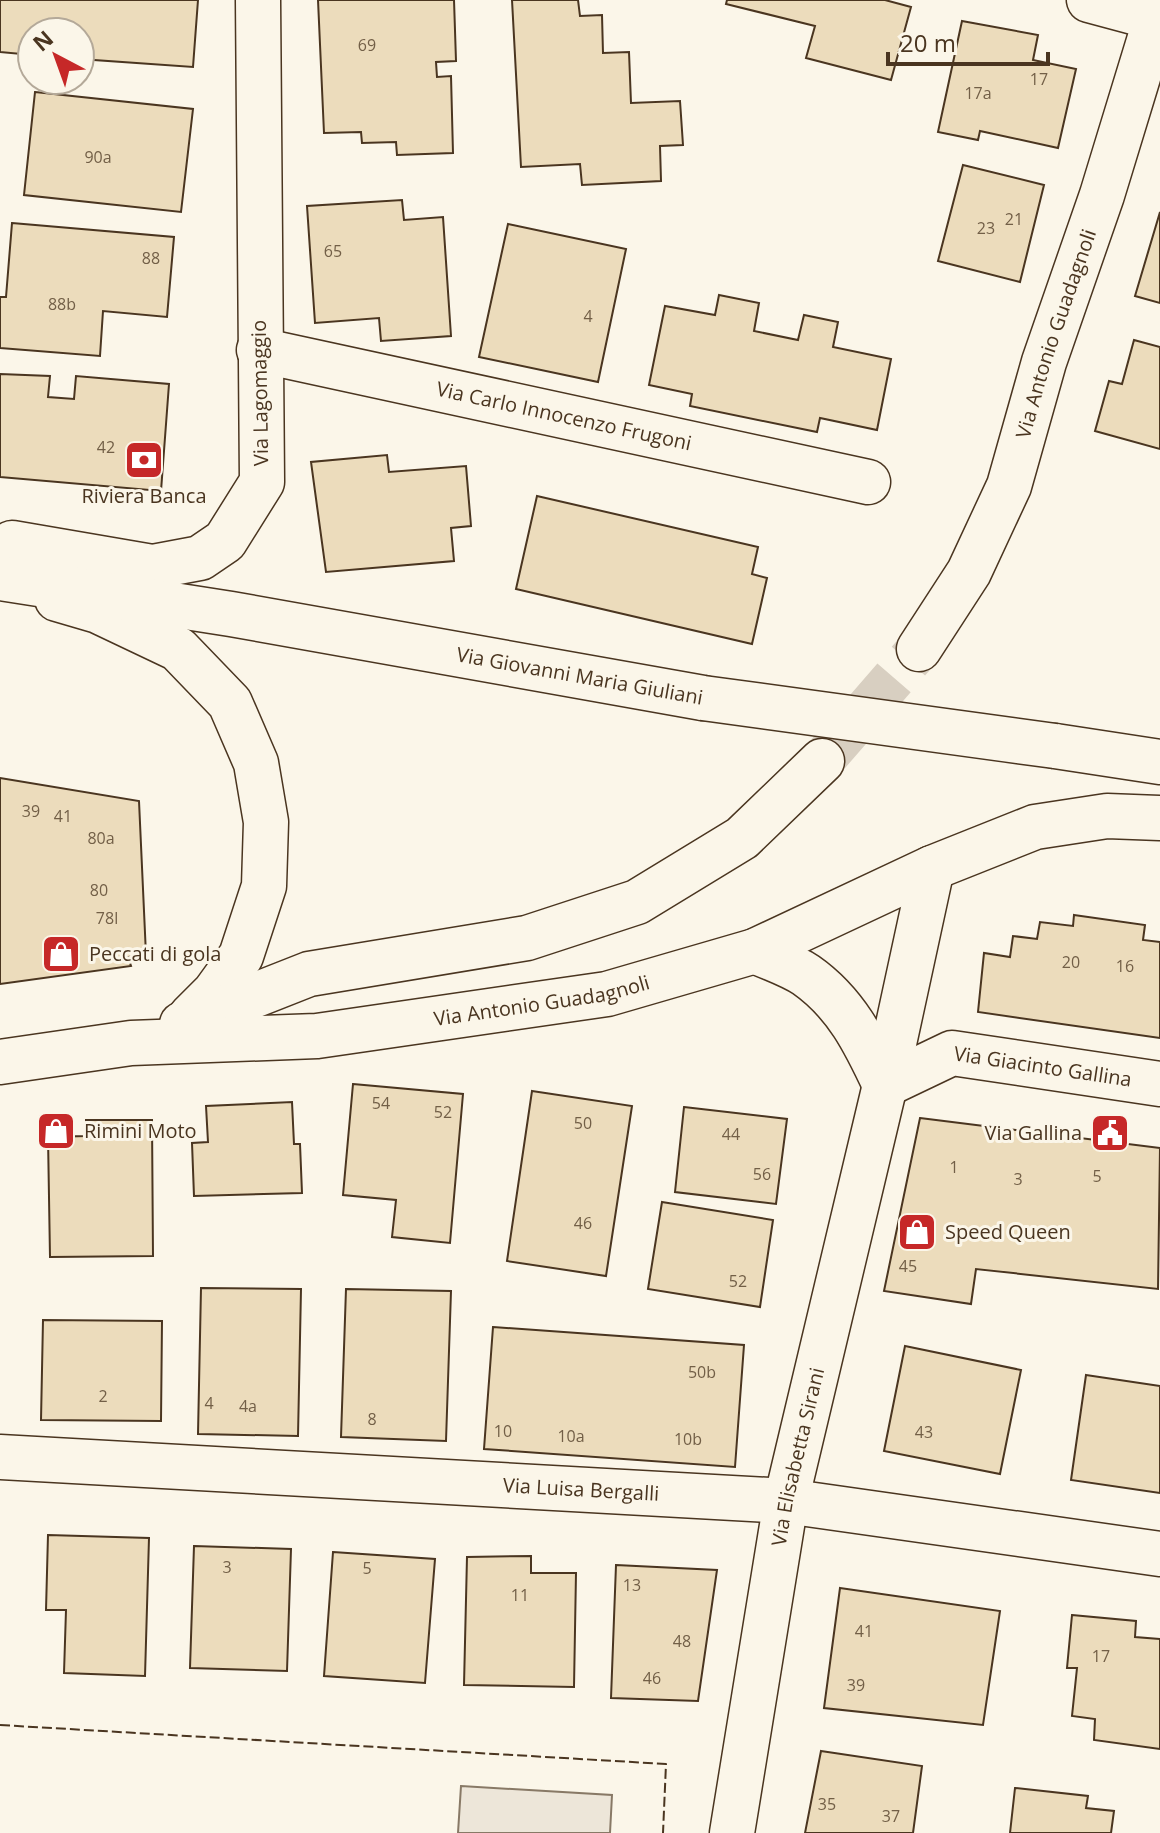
<svg xmlns="http://www.w3.org/2000/svg" width="1160" height="1833" font-family="'Open Sans',sans-serif">
	<rect width="100%" height="100%" fill="#fbf6e9"/>
	<path fill="#ede6d9" stroke="#887966" stroke-width="2" d="M461,1786l151,9 -2,38h-152z"/>
	<path fill="#ecdcbc" stroke="#4a3520" stroke-width="2" d="M0,0h198l-5,67 -113,-8v-27h-48v23l-32,-3z
		M318,0h136l2,61 -20,1 1,15 14,-1 2,77 -56,2 -1,-13 -34,1 -1,-11 -37,1z
		M512,0h66l2,16 22,-1 1,38 26,-1 2,51 49,-2 3,44 -23,1 1,35 -79,4 -2,-21 -59,3z
		M727,0h158l26,7 -20,73 -85,-22 9,-32 -89,-22z
		M962,21l76,14 -5,25 43,9 -18,79 -78,-17 -2,9 -40,-8z
		M35,92l158,17 -12,103 -157,-17z
		M963,165l81,20 -24,97 -82,-21z
		M402,200l2,20 39,-3 8,119 -70,5 -2,-23 -64,5 -8,-117z
		M1160,212v91l-25,-7z
		M12,223l162,14 -7,80 -64,-6 -3,45 -100,-8v-51h6z
		M508,224l118,25 -28,133 -119,-25z
		M719,295l40,8 -5,28 44,9 6,-25 34,7 -5,25 58,12 -14,71 -57,-12 -3,14 -127,-26 2,-12 -43,-9 16,-79 50,9z
		M1134,340l26,7v102l-65,-18 14,-50 13,3z
		M0,374l50,2 -2,21 26,2 2,-23 93,8 -8,107 -161,-14z
		M387,455l2,17 77,-6 5,60 -20,2 3,33 -128,11 -15,-110z
		M537,496l221,51 -6,27 15,4 -15,66 -236,-55z
		M0,778l139,23 7,154 -18,2 3,9 -131,18z
		M1074,915l71,10 -2,15 17,2v96l-182,-26 6,-59 26,4 3,-21 24,3 3,-17 33,4z
		M353,1084l110,10 -13,149 -58,-6 4,-37 -53,-5z
		M532,1091l100,15 -26,170 -99,-15z
		M292,1102l2,42h6l2,49 -108,3 -2,-53 16,-1 -2,-36z
		M684,1107l103,12 -11,85 -101,-12z
		M920,1118l240,30 -2,141 -182,-20 -5,35 -87,-13z
		M86,1120h66l1,136 -103,1 -2,-120 38,-1z
		M662,1202l111,18 -13,87 -112,-18z
		M201,1288l100,1 -3,147 -100,-2z
		M346,1289l105,2 -5,150 -105,-4z
		M43,1320l119,1 -1,100 -120,-1z
		M493,1327l251,18 -9,122 -251,-18z
		M905,1346l116,24 -21,104 -116,-23z
		M1086,1375l74,11v107l-89,-13z
		M48,1535l101,3 -4,138 -81,-3 2,-63h-20z
		M194,1546l97,3 -4,122 -97,-3z
		M333,1552l102,7 -10,124 -101,-7z
		M531,1556v17h45l-2,114 -110,-2 3,-128z
		M616,1565l101,5 -19,131 -87,-3z
		M840,1588l160,23 -17,114 -159,-17z
		M1072,1615l64,6 -1,16 25,2v110l-66,-9 1,-21 -23,-3 5,-48h-10z
		M821,1751l101,15 -9,67h-108z
		M1015,1788l73,8 -2,12 28,3 -3,22h-101z"/>
	<g fill="none" stroke-linecap="round" stroke-linejoin="round">
		<path stroke="#d8cfc1" stroke-width="44" stroke-dasharray="44 22" stroke-linecap="butt" d="M822,761l97,-112"/>
		<defs>
			<g id="street">
				<path d="M1089,0l67,18"/>
				<path id="s1" d="M259,350l609,132"/>
				<path d="M0,549l12,-6 140,24 48,-9 25,-17 37,-59 -4,-482"/>
				<path d="M57,599l41,12 80,38 52,54 26,60 10,59 -2,64 -23,70 -26,36 -24,24"/>
				<path id="s2" d="M919,649l50,-77 40,-86 35,-124 58,-167 58,-190"/>
				<path d="M755,951c17,8 36,14 51,24 40,28 59,67 79,110"/>
				<path d="M182,1024l127,-50 218,-36 110,-36 105,-64 80,-77"/>
				<path id="s3" d="M885,1085l67,-32 208,31"/>
				<path id="s4" d="M0,1457l786,44 374,53"/>
				<path id="s5" d="M732,1833l54,-332 99,-416 47,-217"/>
			</g>
			<g id="secondary">
				<path id="s6" d="M0,578l231,36 472,84"/>
				<path d="M1055,746l105,16"/>
				<path id="s7" d="M0,1062l131,-19 186,-7 290,-42 148,-43 177,-83 103,-41 72,-11 53,2"/>
			</g>
		</defs>
		<use href="#street" stroke="#4a3520" stroke-width="47"/>
		<use href="#secondary" stroke="#4a3520" stroke-width="47"/>
		<use href="#street" stroke="#fbf6e9" stroke-width="44"/>
		<use href="#secondary" stroke="#fbf6e9" stroke-width="44"/>
		<defs>
			<path id="secondary-bridge" d="M703,698l352,48"/>
		</defs>
		<use href="#secondary-bridge" stroke="#4a3520" stroke-width="47" stroke-linecap="butt"/>
		<use href="#secondary-bridge" stroke="#fbf6e9" stroke-width="44"/>
		<path stroke="#4a3520" stroke-width="2" stroke-dasharray="10 4" stroke-linecap="butt" d="M0,1725l666,39 -3,69"/>
	</g>
	<defs>
		<symbol id="bank-square" viewBox="-11 -11 22 22"><rect x="-9" y="-9" width="18" height="18" rx="4" fill="#c62828" stroke="#fbf6e9"/><path d="M-6-4H6V4H-6ZM0-2.3a2.3 2.3 0 1 0 0 4.6a2.3 2.3 0 1 0 0-4.6Z" fill="#fff"/></symbol>
		<symbol id="shop-square" viewBox="-11 -11 22 22"><rect x="-9" y="-9" width="18" height="18" rx="4" fill="#c62828" stroke="#fbf6e9"/><path d="M-5-2.5h2.3a2.7 3.5 0 0 1 5.4 0H5L5.5 6h-11ZM-1.5-2.5h3a1.5 2.3 0 0 0-3 0Z" fill="#fff"/></symbol>
		<symbol id="civic-square" viewBox="-11 -11 22 22"><rect x="-9" y="-9" width="18" height="18" rx="4" fill="#c62828" stroke="#fbf6e9"/><path d="M-.6-6.5H3V-4.5H.6V-3L4-1V1h2V6H-6V1h2V-1L-.6-3ZM-1.2 2.5V6h2.4V2.5Z" fill="#fff"/></symbol>
	</defs>
	<g fill-rule="evenodd">
		<use href="#bank-square" x="122" y="438" width="44" height="44"/>
		<use href="#shop-square" x="39" y="932" width="44" height="44"/>
		<use href="#shop-square" x="34" y="1109" width="44" height="44"/>
		<use href="#civic-square" x="1088" y="1111" width="44" height="44"/>
		<use href="#shop-square" x="895" y="1210" width="44" height="44"/>
	</g>
	<g text-anchor="middle" stroke-width="6" stroke-linejoin="round" paint-order="stroke">
		<g font-size="16" fill="#725f47">
			<text x="367" y="51">69</text>
			<text x="1039" y="85">17</text>
			<text x="978" y="99">17a</text>
			<text x="98" y="163">90a</text>
			<text x="1014" y="225">21</text>
			<text x="986" y="234">23</text>
			<text x="333" y="257">65</text>
			<text x="151" y="264">88</text>
			<text x="62" y="310">88b</text>
			<text x="588" y="322">4</text>
			<text x="106" y="453">42</text>
			<text x="31" y="817">39</text>
			<text x="63" y="822">41</text>
			<text x="101" y="844">80a</text>
			<text x="99" y="896">80</text>
			<text x="107" y="924">78l</text>
			<text x="1071" y="968">20</text>
			<text x="1125" y="972">16</text>
			<text x="381" y="1109">54</text>
			<text x="443" y="1118">52</text>
			<text x="583" y="1129">50</text>
			<text x="731" y="1140">44</text>
			<text x="954" y="1173">1</text>
			<text x="762" y="1180">56</text>
			<text x="1097" y="1182">5</text>
			<text x="1018" y="1185">3</text>
			<text x="583" y="1229">46</text>
			<text x="908" y="1272">45</text>
			<text x="738" y="1287">52</text>
			<text x="702" y="1378">50b</text>
			<text x="103" y="1402">2</text>
			<text x="209" y="1409">4</text>
			<text x="248" y="1412">4a</text>
			<text x="372" y="1425">8</text>
			<text x="503" y="1437">10</text>
			<text x="924" y="1438">43</text>
			<text x="571" y="1442">10a</text>
			<text x="688" y="1445">10b</text>
			<text x="227" y="1573">3</text>
			<text x="367" y="1574">5</text>
			<text x="632" y="1591">13</text>
			<text x="520" y="1601">11</text>
			<text x="864" y="1637">41</text>
			<text x="682" y="1647">48</text>
			<text x="1101" y="1662">17</text>
			<text x="652" y="1684">46</text>
			<text x="856" y="1691">39</text>
			<text x="827" y="1810">35</text>
			<text x="891" y="1822">37</text>
		</g>
		<g font-size="20" fill="#4a3520" stroke="#fbf6e9">
			<text dy="7" stroke="none"><textPath href="#s2" startOffset="346">Via Antonio Guadagnoli</textPath></text>
			<text transform="translate(260 393) rotate(-91)" y="7">Via Lagomaggio</text>
			<text dy="7" stroke="none"><textPath href="#s1" startOffset="312">Via Carlo Innocenzo Frugoni</textPath></text>
			<text dy="7" stroke="none"><textPath href="#s6" startOffset="588">Via Giovanni Maria Giuliani</textPath></text>
			<text dy="7" stroke="none"><textPath href="#s7" startOffset="546">Via Antonio Guadagnoli</textPath></text>
			<text dy="7" stroke="none"><textPath href="#s3" startOffset="166">Via Giacinto Gallina</textPath></text>
			<text dy="7" stroke="none"><textPath href="#s5" startOffset="382">Via Elisabetta Sirani</textPath></text>
			<text dy="7" stroke="none"><textPath href="#s4" startOffset="582">Via Luisa Bergalli</textPath></text>
		</g>
		<g font-size="20" fill="#4a3520" stroke="#fbf6e9" text-anchor="start">
			<text x="144" y="503" text-anchor="middle">Riviera Banca</text>
			<text x="89" y="961">Peccati di gola</text>
			<text x="84" y="1138">Rimini Moto</text>
			<text x="1082" y="1140" text-anchor="end">Via Gallina</text>
			<text x="945" y="1239">Speed Queen</text>
		</g>
	</g>
	<g transform="translate(56 56) rotate(319)"><circle r="38" fill="#fbf6e9" stroke="#b4a999" stroke-width="2"/>
	<path d="M0-6L14 30L0 20L-14 30Z" fill="#c62828"/>
	<text y="-12" font-size="22" font-weight="bold" text-anchor="middle" fill="#4a3520">N</text>
	</g>
	<path d="M888 52v12h160v-12" fill="none" stroke="#4a3520" stroke-width="4"/>
	<text x="900" y="52" font-size="24" fill="#4a3520" stroke="#fbf6e9" stroke-width="6" paint-order="stroke">20 m</text>
</svg>
